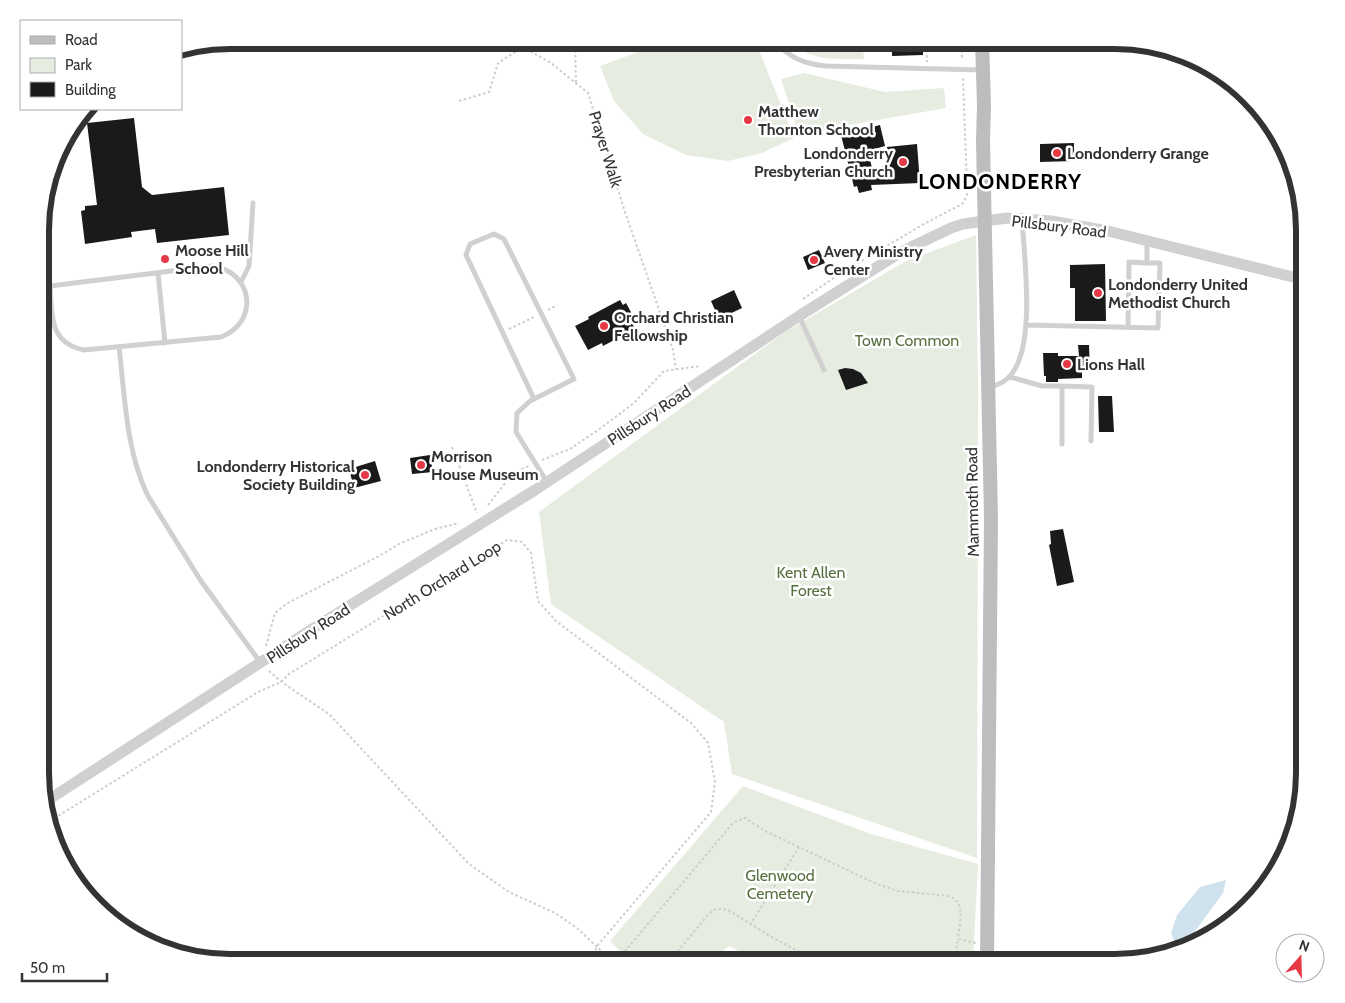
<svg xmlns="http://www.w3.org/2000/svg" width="1345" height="1003" font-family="Cabin,sans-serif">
	<rect width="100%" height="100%" fill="#fff"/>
	<path fill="#e6ecdf" d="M671,40h84l39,98 -32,15 -34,8 -42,-6 -43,-21 -29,-33 -14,-35z
		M791,40h71l2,19c-25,0 -57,3 -73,-19z
		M804,73l81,19 59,-4 2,20 -147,26 -18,-55z
		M976,235l2,166 -1,457 -245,-84 -8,-52 -173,-118 -12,-92 246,-180 121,-71z
		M743,786l128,48 107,30 -5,99h-211l-33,-17 -21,17h-76l-22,-22z"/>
	<path fill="#cfe2ee" d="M1226,880l-3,13 -33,45 -14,7 -5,-12 6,-18 23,-28z"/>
	<path fill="#1a1a1a" d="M892,40h31v15l-31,1z
		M134,118l8,69 10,8 72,-8 5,48 -72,8 -2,-14 -24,3 1,5 -47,7 -4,-33 4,-1v-4l12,-1 -10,-82z
		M880,125l5,21 -17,5 4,17 17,-2 -2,-19 30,-3 3,39 -49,2 1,5 -13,3 -2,-7 -3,1 -13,-52z
		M1074,143v18l-34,1v-18z
		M819,250l6,13 -17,7 -5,-13z
		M1105,264l1,57h-31v-33h-5v-23z
		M734,290l8,18 -23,11 -8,-18z
		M620,300l3,5 3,-2 11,20 -4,2 2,4 -32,17 -1,-3 -14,7 -13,-24 14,-7 -1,-2z
		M1078,345h11l1,27h-8v6l-24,1v3h-12v-6h-2l-1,-23h15v3h21z
		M845,368l8,1 8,4 7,10 -22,7 -8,-20z
		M1098,396h14l2,36h-15z
		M430,455l3,17 -21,2 -2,-16z
		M375,461l6,20 -27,7 -5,-19z
		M1063,529l11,53 -17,4 -8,-41 2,-1 -1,-13z"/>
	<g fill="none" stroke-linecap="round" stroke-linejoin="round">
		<path stroke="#cdcdcd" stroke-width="2" stroke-dasharray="2.5 2.5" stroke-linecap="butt" d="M575,40l1,43
			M926,40l1,22
			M961,40l1,20
			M459,101l30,-9 9,-29 25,-16 28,16 37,30 36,116 49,141 3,19
			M803,299l35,-24 84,-50 40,-21 5,-8v-9l-4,-109
			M548,310l9,-5
			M509,329l25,-12
			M452,447l25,66
			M542,460l28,-11 28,-19 36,-27 30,-32 37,-5
			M488,505l26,-33 15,-6
			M266,646l9,-33 11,-9 95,-49 18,-11 36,-15 24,-6
			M269,671c18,17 41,29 61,44l139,149 40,28 46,21 22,15 37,35
			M50,821l208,-129 23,-10 8,-8 218,-134 15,2 9,11 7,48 18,20 135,102 17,20 7,39 -4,30 -114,134 -4,12 5,5
			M750,925l49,-78
			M615,963l118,-140 12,-5 20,13 112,53 21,7 51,5c18,7 10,27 9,43
			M668,963l40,-48c7,-7 10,-7 20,-5l42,26 24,13 31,14
			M954,963l4,-24 18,4"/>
		<path stroke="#d0d0d0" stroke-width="5" d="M775,40c13,18 30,24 51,26l155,4
			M42,226l8,60
			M212,266c41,5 48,56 9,71l-137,13c-35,-7 -32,-35 -34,-64z
			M158,273l7,70
			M241,282l8,-16 4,-63
			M799,316l25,54
			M1027,325l131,3 2,-65h-13v-22
			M1128,328l1,-66 18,1
			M119,347c6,50 7,104 29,149l53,85 59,81
			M1010,377l32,9h20v58
			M1062,386l30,1 -1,54
			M989,388c7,-3 15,-5 20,-11 28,-28 15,-120 13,-159
			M534,399l-68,-144 4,-11 24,-10 10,5 70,140 -44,22 -13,12 -1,19 31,50"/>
		<path stroke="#d0d0d0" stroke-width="11" d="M45,802l264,-171 226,-141 264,-174 102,-64 50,-24 12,-4 44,-6 44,3 57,10 197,49"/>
		<path stroke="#bdbdbd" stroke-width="14" d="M982,40l2,66 -1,35 8,377 -4,445"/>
	</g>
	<g fill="#e63946" stroke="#fff" stroke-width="2">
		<circle cx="748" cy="120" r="5"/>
		<circle cx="1057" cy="153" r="5"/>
		<circle cx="903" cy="162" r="5"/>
		<circle cx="165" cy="259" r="5"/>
		<circle cx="814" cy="260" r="5"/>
		<circle cx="1098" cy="293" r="5"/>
		<circle cx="604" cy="326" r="5"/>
		<circle cx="1067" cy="364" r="5"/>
		<circle cx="421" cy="465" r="5"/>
		<circle cx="365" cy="475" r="5"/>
	</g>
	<g text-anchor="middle" stroke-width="5" stroke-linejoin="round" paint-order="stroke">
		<g font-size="16" font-weight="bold" fill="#333" stroke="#fff" text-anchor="start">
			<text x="758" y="117">Matthew<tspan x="758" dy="18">Thornton School</tspan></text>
			<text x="893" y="159" text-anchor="end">Londonderry<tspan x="893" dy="18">Presbyterian Church</tspan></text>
			<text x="1067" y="159">Londonderry Grange</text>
			<text x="175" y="256">Moose Hill<tspan x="175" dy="18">School</tspan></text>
			<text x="824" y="257">Avery Ministry<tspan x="824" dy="18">Center</tspan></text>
			<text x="1108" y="290">Londonderry United<tspan x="1108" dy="18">Methodist Church</tspan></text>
			<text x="614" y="323">Orchard Christian<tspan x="614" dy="18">Fellowship</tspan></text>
			<text x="1077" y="370">Lions Hall</text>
			<text x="431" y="462">Morrison<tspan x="431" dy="18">House Museum</tspan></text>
			<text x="355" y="472" text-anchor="end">Londonderry Historical<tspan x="355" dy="18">Society Building</tspan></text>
		</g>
		<g font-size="16" fill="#333" stroke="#fff">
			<text transform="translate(606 149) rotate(73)" y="6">Prayer Walk</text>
			<text transform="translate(1059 226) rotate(7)" y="6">Pillsbury Road</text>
			<text transform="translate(649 415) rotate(-33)" y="6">Pillsbury Road</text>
			<text transform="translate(972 502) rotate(-91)" y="6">Mammoth Road</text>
			<text transform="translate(442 580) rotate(-32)" y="6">North Orchard Loop</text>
			<text transform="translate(308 633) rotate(-33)" y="6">Pillsbury Road</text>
		</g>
		<g font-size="16" fill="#56703f" stroke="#fff">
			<text x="907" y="346">Town Common</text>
			<text x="811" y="578">Kent Allen<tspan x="811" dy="18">Forest</tspan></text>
			<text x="780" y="881">Glenwood<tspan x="780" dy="18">Cemetery</tspan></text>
		</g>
		<g font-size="21" font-weight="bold" letter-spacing="1" fill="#000" stroke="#fff">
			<text x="1000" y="189">LONDONDERRY</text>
		</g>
	</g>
	<path d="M0 0H1345V1003H0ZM230 49H1115A181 181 0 0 1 1296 230V773A181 181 0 0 1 1115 954H230A181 181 0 0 1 49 773V230A181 181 0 0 1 230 49Z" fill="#fff" fill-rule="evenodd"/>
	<path fill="none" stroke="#333" stroke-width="6" d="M230 49H1115A181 181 0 0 1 1296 230V773A181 181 0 0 1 1115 954H230A181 181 0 0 1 49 773V230A181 181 0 0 1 230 49Z"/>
	<rect x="20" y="20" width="162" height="90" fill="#ffffff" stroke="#adadad"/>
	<rect x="30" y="36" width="25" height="8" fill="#bdbdbd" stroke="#adadad"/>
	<text x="65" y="45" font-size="15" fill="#333333">Road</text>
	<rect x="30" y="58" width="25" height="15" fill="#e6ecdf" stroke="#adadad"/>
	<text x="65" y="70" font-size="15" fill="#333333">Park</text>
	<rect x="30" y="82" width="25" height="15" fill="#1a1a1a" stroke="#adadad"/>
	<text x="65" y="95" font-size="15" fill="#333333">Building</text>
	<g transform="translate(1300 958) rotate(20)"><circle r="24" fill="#ffffff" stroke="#adadad"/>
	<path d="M0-4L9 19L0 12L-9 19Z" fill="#e63946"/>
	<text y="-8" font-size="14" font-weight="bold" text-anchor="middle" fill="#333333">N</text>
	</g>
	<path d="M22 973v8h85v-8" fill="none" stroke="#333333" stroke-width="2.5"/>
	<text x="30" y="973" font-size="15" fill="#333333" stroke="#ffffff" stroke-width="4" paint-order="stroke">50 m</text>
</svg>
